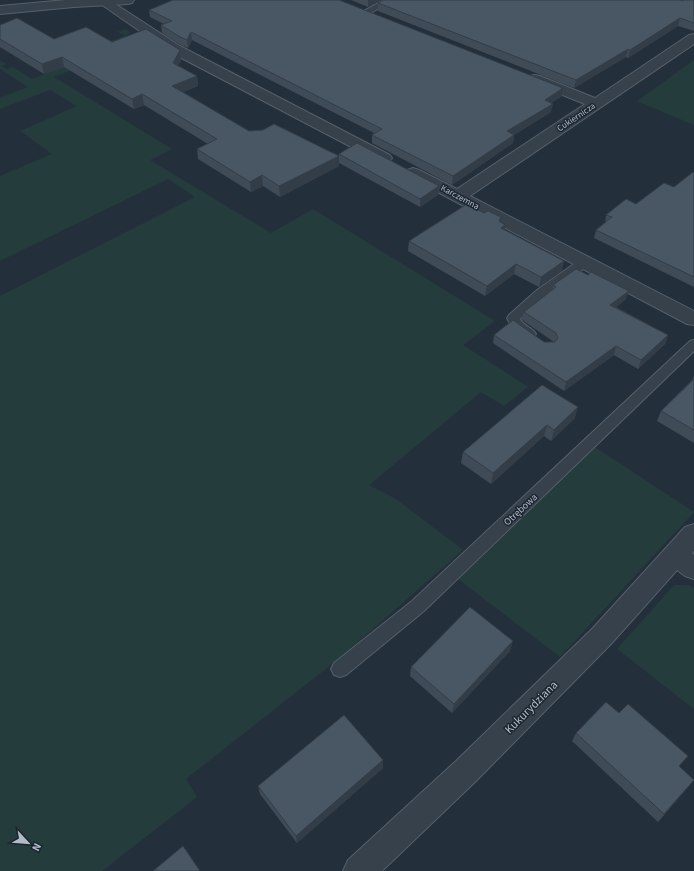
<svg xmlns="http://www.w3.org/2000/svg" width="694" height="871" font-family="'Source Sans 3',sans-serif">
	<rect width="100%" height="100%" fill="#23303c"/>
	<path fill="#253c3d" d="M125,29l5,3 -28,26 -48,19 118,72 -22,11 121,73 42,-24 182,112 -32,24 65,42 -24,19 -23,-14 -112,93 27,14 67,51 -121,106 -156,123 11,18 -95,74h-102v-575l195,-99 -27,-18 -168,82v-85l52,-22 -32,-23 57,-25 -27,-16 -50,19v-11l28,-11 -28,-18v-8l7,3 -6,2 6,3 6,-2 19,12 65,-25 4,-9 25,-10 -9,-3z
		M694,60v65l-57,-24z
		M595,447l99,65 -134,145 -102,-78z
		M674,585h15l5,3v121l-77,-60z"/>
	<g fill="none" stroke-linecap="round" stroke-linejoin="round">
		<defs>
			<path id="service" d="M384,0h10l-25,14h-6l-1,-2z
				M585,258l4,1 2,3 -2,3 -44,31 -25,23c3,7 12,8 16,15l-2,3c-12,4 -22,-9 -27,-19l2,-3 28,-25 44,-31z
				M694,340v11l-270,260 -78,64 -6,2 -6,-2 -3,-6 3,-6 78,-62 278,-260z"/>
			<path id="minor" d="M95,0h14l71,46 210,109 2,3 -2,3 -6,2 -6,-2 -208,-109z
				M694,34v10l-224,152 224,115v14l-7,-1 -280,-148 -2,-3 2,-3 6,-2 6,2 38,19 128,-85 -55,-22 -2,-3 2,-3 5,-1 5,1 55,22 94,-63z
				M694,524v27l-2,2 2,2v24l-9,-3 -8,-6 -66,74 -135,137 -94,90h-39l5,-11 108,-99 137,-133 92,-101z"/>
			<path id="tertiary" d="M66,0h68l-2,3 -4,1 -54,3 -74,7v-8z"/>
		</defs>
		<use href="#service" stroke="#555f6a" stroke-width="2"/>
		<use href="#minor" stroke="#555f6a" stroke-width="2"/>
		<use href="#tertiary" stroke="#555f6a" stroke-width="2"/>
		<use href="#service" fill="#37414c" fill-rule="evenodd"/>
		<use href="#minor" fill="#37414c" fill-rule="evenodd"/>
		<use href="#tertiary" fill="#37414c" fill-rule="evenodd"/>
	</g>
	<path fill="#3f4b57" d="M351,0h30l-13,7z
		M694,0v31l-16,-5 -50,32 -2,-1 -52,31 -196,-77v-8z
		M149,10l414,78 -1,8 -11,7v9l-37,23 -1,8 -61,42 -80,-42v-8l2,-2 -182,-93 -4,8 -7,-3 -19,-12 -1,-8 3,-1 -14,-7z
		M0,25l54,14 58,3 68,8 1,10 -3,6 19,10 1,10 -15,6 66,39 90,25v-2l100,32 -1,9 -18,12 -81,-44v3l-59,31 -17,-11 -12,6 -53,-33 -1,-10 11,-5 -64,-39 -10,4 -70,-42 -20,7 -44,-27z
		M694,173v114l-100,-49 2,-8 9,-7 1,-8 30,-11 38,-17z
		M500,222l4,8 58,41 -23,16 -25,-13 -29,22 -77,-45 1,-10z
		M553,285l73,14 -10,8 52,28 -3,9 -27,25 -24,-14 -50,36 -71,-48 1,-8 50,7h10l-32,-22 2,-8 28,-22z
		M694,376v67l-37,-22 4,-10 31,-31z
		M542,385l33,33 -24,23 -7,-5 -53,48 -30,-21 2,-11z
		M510,651l-58,62 -42,-37 1,-9z
		M576,733l103,34 15,13 -36,42 -86,-81z
		M383,760v8l-86,75 -37,-49 -2,-8z"/>
	<path fill="#333d47" d="M368,0h13l-13,7z
		M680,18l-2,8 -50,32 2,-8z
		M191,32l1,8 -4,8 -1,-8z
		M628,49l-2,8 -52,31 2,-8z
		M180,50l1,10 -7,13 -1,-10z
		M62,57l2,10 -20,7 -2,-10z
		M197,76l1,10 -24,10 -2,-10z
		M563,88l-1,8 -19,12 2,-8z
		M142,94l2,11 -10,4 -2,-10z
		M553,104l-2,8 -37,23 -1,8 -61,42 1,-9 54,-45z
		M339,156v10l-59,31 -1,-11z
		M262,175l1,11 -12,6 -1,-10z
		M439,186l-1,9 -18,12v-8z
		M505,225l-1,9 -3,-6z
		M564,261l-2,10 -23,16 2,-10z
		M516,264l-2,10 -29,22 2,-10z
		M629,291l-3,8 -18,14 2,-8z
		M668,335l-3,9 -27,25 3,-9z
		M616,346l-2,9 -50,36 2,-9z
		M578,407l-3,11 -24,23 3,-11z
		M547,425l-3,11 -53,48 2,-11z
		M513,641l-3,10 -58,62 2,-9z
		M383,760v8l-86,75 -1,-7z"/>
	<path fill="#495765" stroke="#333d47" d="M173,0h166l224,88 -18,12 8,4 -46,27 7,4 -61,41 -81,-41 10,-6 -191,-97 -4,8 -7,-3 -19,-12 11,-4 -23,-11z
		M384,0h296l2,1 2,-1h10v23l-14,-5 -50,32 -2,-1 -52,31 -198,-77z
		M17,18l37,21 32,-12 26,15 34,-13 34,21 -7,13 24,13 -25,10 77,45 14,-1 11,-6 65,32 -60,30 -17,-11 -12,7 -53,-33 20,-10 -75,-45 -10,5 -70,-42 -20,7 -42,-25v-14z
		M357,143l82,43 -19,13 -81,-45z
		M693,172l1,1v104l-98,-47 16,-13 -6,-2 20,-16 10,5 28,-21 10,4z
		M467,204l17,9 4,-2 13,6 -2,4 6,4 -4,3 63,33 -23,16 -25,-13 -29,22 -78,-45z
		M576,269l12,6 3,-3 38,19 -19,14 58,30 -27,25 -25,-14 -50,36 -72,-47 19,-15 31,22h11l3,-4 -2,-5 -32,-21 32,-25 -3,-2z
		M694,379v51l-33,-19z
		M542,385l36,22 -24,23 -7,-5 -54,48 -30,-21z
		M470,607l43,34 -59,63 -43,-37z
		M606,702l13,11 9,-9 60,52 -9,10 15,14 -30,34 -88,-81z
		M344,715l39,45 -87,76 -38,-50z
		M183,846l17,25h-47z"/>
	<g text-anchor="middle" stroke-width="3" stroke-linejoin="round" paint-order="stroke">
		<g font-size="9" fill="#b2bcc8" stroke="#1c2631">
			<text transform="translate(576 117) rotate(-34)" y="3">Cukiernicza</text>
			<text transform="translate(460 197) rotate(28)" y="3">Karczemna</text>
		</g>
		<g font-size="10" fill="#b2bcc8" stroke="#1c2631">
			<text transform="translate(520 509) rotate(-43)" y="4">Otrębowa</text>
		</g>
		<g font-size="12" fill="#b2bcc8" stroke="#1c2631">
			<text transform="translate(531 707) rotate(-45)" y="4">Kukurydziana</text>
		</g>
	</g>
	<g transform="translate(28 843) rotate(116)" stroke="#1c2631" stroke-width="3" paint-order="stroke">
	<path d="M0-3L7 15L0 10L-7 15Z" fill="#b2bcc8"/>
	<text y="-6" font-size="11" font-weight="bold" text-anchor="middle" fill="#b2bcc8">N</text>
	</g>
</svg>
